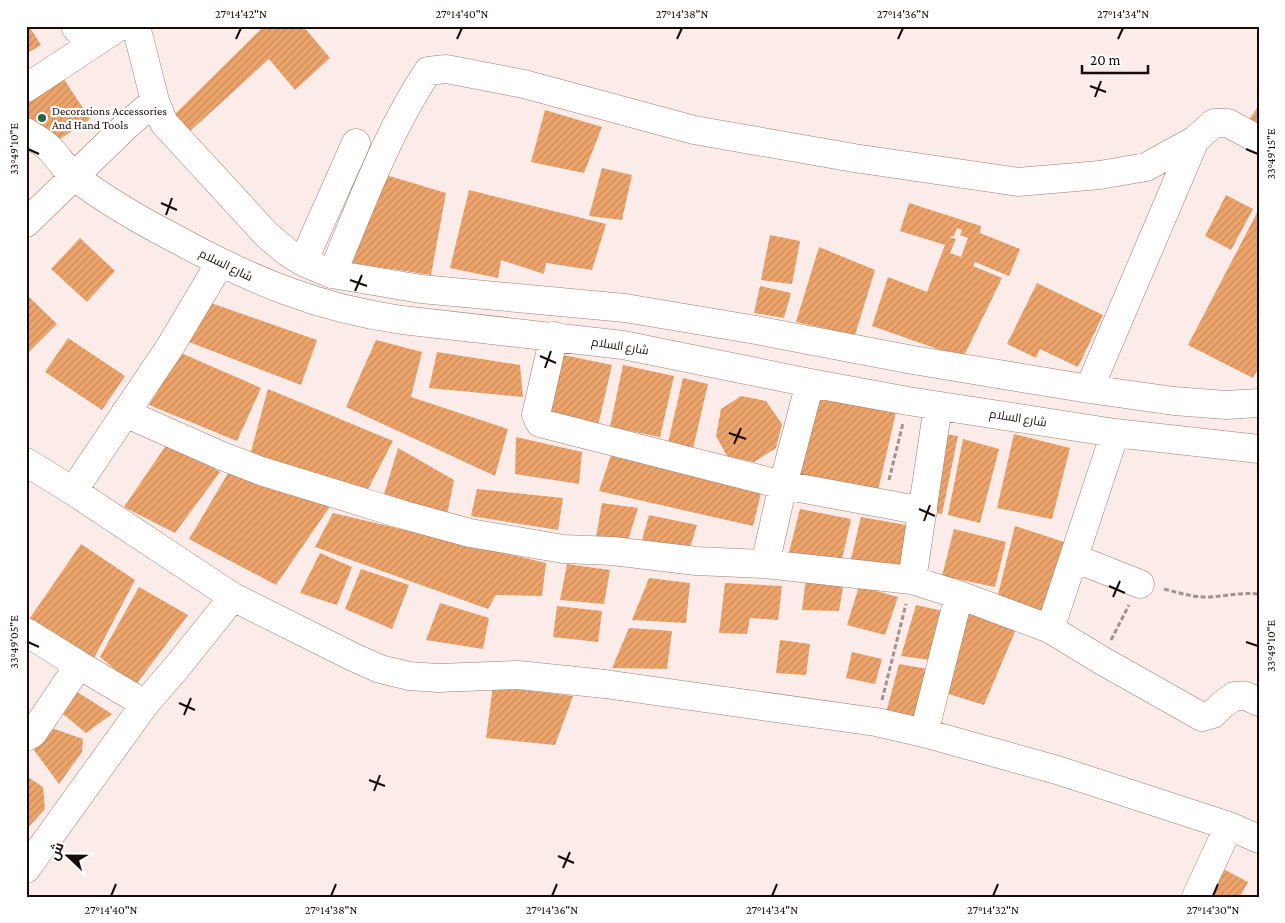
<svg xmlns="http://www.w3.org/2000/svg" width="1285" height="923" font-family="'Crimson Pro',Cairo,serif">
	<defs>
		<pattern id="building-hatch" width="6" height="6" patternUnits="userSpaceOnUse" patternTransform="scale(1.25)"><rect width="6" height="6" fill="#eda46a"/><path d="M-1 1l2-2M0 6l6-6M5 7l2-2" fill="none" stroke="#ca8c5b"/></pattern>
	</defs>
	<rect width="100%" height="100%" fill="#fbece9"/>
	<path fill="url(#building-hatch)" fill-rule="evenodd" d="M26,26h3l12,19 -15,9z
		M264,26h39l27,32 -35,32 -26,-31 -81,74 -13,-19z
		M62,76l28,43 -42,28 -22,-33v-14z
		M1259,105v25l-12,-7z
		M545,110l57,17 -18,46 -53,-11z
		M602,168l30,7 -10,45 -33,-4z
		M386,175l60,18 -15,82 -79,-12z
		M469,190l137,34 -14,46 -46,-7 -2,11 -43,-14 -3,18 -48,-10z
		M1226,195l27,14 -22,41 -26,-14z
		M909,203l72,23 -1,7 40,16 -11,27 -34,-14 -2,4 29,12 -39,80 -91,-32 16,-49 39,15 18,-47 -45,-14zM957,228l5,2 -2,5 8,3 -7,19 -11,-4 6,-14 -7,-2 5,-1z
		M1259,209v158l-6,11 -65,-33z
		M770,235l30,6 -8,43 -31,-4z
		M80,238l35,33 -28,31 -36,-33z
		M819,247l56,23 -20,65 -59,-13z
		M1037,283l66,32 -25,52 -38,-18 -4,9 -29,-14z
		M760,286l31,7 -7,25 -30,-5z
		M26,294l31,30 -30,30h-1z
		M205,301l112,39 -16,45 -112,-43z
		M68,338l57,38 -23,34 -57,-38z
		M376,340l46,12 -11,45 97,32 -13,47 -149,-69z
		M437,352l83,13 3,32 -94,-9z
		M181,353l80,35 -24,53 -88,-36z
		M563,355l49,10 -14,61 -50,-9z
		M623,365l51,11 -14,61 -50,-10z
		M683,378l25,6 -16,69 -25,-6z
		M268,389l125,52 -28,54 -115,-40z
		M818,395l78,17 -19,83 -77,-17z
		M741,396l25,5 16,23 -6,24 -22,14 -27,-6 -11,-20 5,-27z
		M939,433l19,3 -16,78 -13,-2z
		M1014,434l56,14 -18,71 -55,-11z
		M516,437l66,15 -3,32 -64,-10z
		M963,439l36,10 -19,74 -32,-8z
		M169,441l51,31 -45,61 -51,-26z
		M398,448l56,32 -7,35 -65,-14z
		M612,452l150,37 -9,37 -154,-35z
		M230,470l101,35 -55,80 -87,-46z
		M477,489l86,9 -5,32 -87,-14z
		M602,503l36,5 -12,39 -31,-4z
		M800,509l51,10 -10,45 -54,-4z
		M333,513l213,50 -4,33 -46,-1 -8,14 -173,-62z
		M649,515l48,10 -7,23 -48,-8z
		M861,517l51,9 -8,46 -55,-5z
		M1015,526l52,17 -20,69 -50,-13z
		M954,529l52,13 -11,45 -53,-11z
		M81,544l54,36 -42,80 -63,-42z
		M320,553l32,14 -15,38 -37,-12z
		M567,564l43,6 -6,34 -44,-4z
		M361,569l48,16 -17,44 -47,-20z
		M649,578l41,5 -4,40 -54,-3z
		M806,578l38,3 -5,30 -37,-1z
		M725,583l57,3 -4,34 -28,-2 -3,16 -28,-1z
		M859,586l39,11 -13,38 -38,-10z
		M139,587l49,28 -53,71 -35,-29z
		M440,603l49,15 -6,31 -57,-9z
		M916,605l27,6 -13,49 -29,-4z
		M557,606l45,5 -4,31 -45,-5z
		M966,607l51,20 -33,78 -42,-13z
		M629,628l43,3 -5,38 -55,-1z
		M780,640l30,4 -4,31 -30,-2z
		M852,652l30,7 -7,25 -29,-6z
		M899,664l29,5 -11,48 -31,-4z
		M66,685l46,29 -26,19 -29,-24z
		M493,686l80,10 -18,49 -69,-7z
		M46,726l37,13 -1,13 -23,32 -28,-38z
		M26,776l17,11 2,22 -19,21z
		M1212,863l36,19 -8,15h-46z"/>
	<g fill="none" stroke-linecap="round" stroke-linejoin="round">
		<defs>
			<path id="minor" d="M75,26l15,19
				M136,26l19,75 9,22 103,112 20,17 16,10 29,12 89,15 204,19 131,22 157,30 176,29 85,12 52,4 33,-2
				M26,88l94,-62
				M26,132c7,5 15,9 22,15 10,9 17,23 28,31 31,23 65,43 100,61 75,41 141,69 226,81l221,25 187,38 98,18 207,32 144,16
				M26,223l100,-97 29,-25
				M303,262l53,-119
				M332,274c29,-68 54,-140 96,-203l18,-2 78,15 170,46 160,28 164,24 82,-7 46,-8 49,-27
				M554,336l-18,79 4,8 243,62 140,26
				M1089,389l106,-249 19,-17h14l31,17
				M125,413l97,43 39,15 143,44 66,18 93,16 50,2 83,10 69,3 18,-79 27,-102
				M26,462l47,29 160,106 120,60 27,12 29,7 29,2 80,-3 87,9 271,38 48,11 133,37 172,56 30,13
				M73,491l97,-144 50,-84
				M1074,558l66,26
				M765,564l147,16 47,15 91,34 51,31 101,57 11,-3 9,-9 12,-9h12l13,6
				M912,580l26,-174
				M1050,629l65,-196
				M26,632l53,33 66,39
				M924,733l35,-138
				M26,737l7,-4 46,-68
				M26,869l119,-165 32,-37 56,-70
				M1196,897l33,-71"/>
		</defs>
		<use href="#minor" stroke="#9e7e77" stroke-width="29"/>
		<path stroke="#a09390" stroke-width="3" stroke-dasharray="5 2.5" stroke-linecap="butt" d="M889,480l14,-57
			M1164,589c16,4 31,9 47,8 16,-1 31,-5 48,-3
			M1111,640l18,-35
			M882,700l24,-96"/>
		<use href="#minor" stroke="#fff" stroke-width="28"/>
	</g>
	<path fill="none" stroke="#160b09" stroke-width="2" d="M236,39l5,-11M457,39l5,-11M677,39l5,-11M898,39l5,-11M1118,39l5,-11M1090,86l16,6M1095,97l6,-16M28,149l11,5M1246,149l12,5M161,203l16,7M166,215l6,-17M350,280l17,6M355,291l7,-16M540,356l16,7M545,368l6,-17M729,433l17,6M734,444l7,-16M919,509l16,7M924,521l6,-16M1109,586l16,7M1113,597l7,-16M28,642l11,5M1246,642l12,4M179,703l16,7M184,715l7,-17M369,780l16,6M374,791l6,-16M558,856l16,7M563,868l7,-16M111,896l5,-12M331,896l5,-12M552,896l5,-12M772,896l5,-12M993,896l5,-12M1213,896l5,-12"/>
	<circle fill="#2a634c" stroke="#fff" stroke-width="2" cx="42" cy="118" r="5"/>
	<g text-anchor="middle" stroke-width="4.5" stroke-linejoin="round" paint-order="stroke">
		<g font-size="12" fill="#160b09" stroke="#fff" text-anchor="start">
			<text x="52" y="115">Decorations Accessories<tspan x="52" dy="14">And Hand Tools</tspan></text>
		</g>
		<g font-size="12" fill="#160b09" stroke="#fff">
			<text transform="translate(226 265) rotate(26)" y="4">شارع السلام</text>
			<text transform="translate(620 346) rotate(9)" y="4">شارع السلام</text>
			<text transform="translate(1018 418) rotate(9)" y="4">شارع السلام</text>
		</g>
	</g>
	<rect width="1285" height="923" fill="none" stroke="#ffffff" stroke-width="55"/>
	<g transform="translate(68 856) rotate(292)" stroke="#ffffff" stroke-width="4" paint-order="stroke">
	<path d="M0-4L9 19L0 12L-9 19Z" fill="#160b09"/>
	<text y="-8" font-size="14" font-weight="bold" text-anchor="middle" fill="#160b09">ش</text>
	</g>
	<path d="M1082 65v8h66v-8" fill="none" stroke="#160b09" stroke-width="2.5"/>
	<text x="1090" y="65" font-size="15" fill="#160b09" stroke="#ffffff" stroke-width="4" paint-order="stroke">20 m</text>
	<rect x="28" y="28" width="1230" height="868" fill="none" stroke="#160b09" stroke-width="2"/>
	<g font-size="12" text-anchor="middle" fill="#160b09">
		<text x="241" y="18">27°14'42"N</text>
		<text x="462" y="18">27°14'40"N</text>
		<text x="682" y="18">27°14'38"N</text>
		<text x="903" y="18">27°14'36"N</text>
		<text x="1123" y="18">27°14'34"N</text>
		<text transform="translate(14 149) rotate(-90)" y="4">33°49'10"E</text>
		<text transform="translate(1271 154) rotate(-90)" y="4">33°49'15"E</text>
		<text transform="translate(14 642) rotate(-90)" y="4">33°49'05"E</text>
		<text transform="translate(1271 646) rotate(-90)" y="4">33°49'10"E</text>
		<text x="111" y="914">27°14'40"N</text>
		<text x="331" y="914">27°14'38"N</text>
		<text x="552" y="914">27°14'36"N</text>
		<text x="772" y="914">27°14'34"N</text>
		<text x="993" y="914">27°14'32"N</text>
		<text x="1213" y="914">27°14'30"N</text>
	</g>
</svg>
